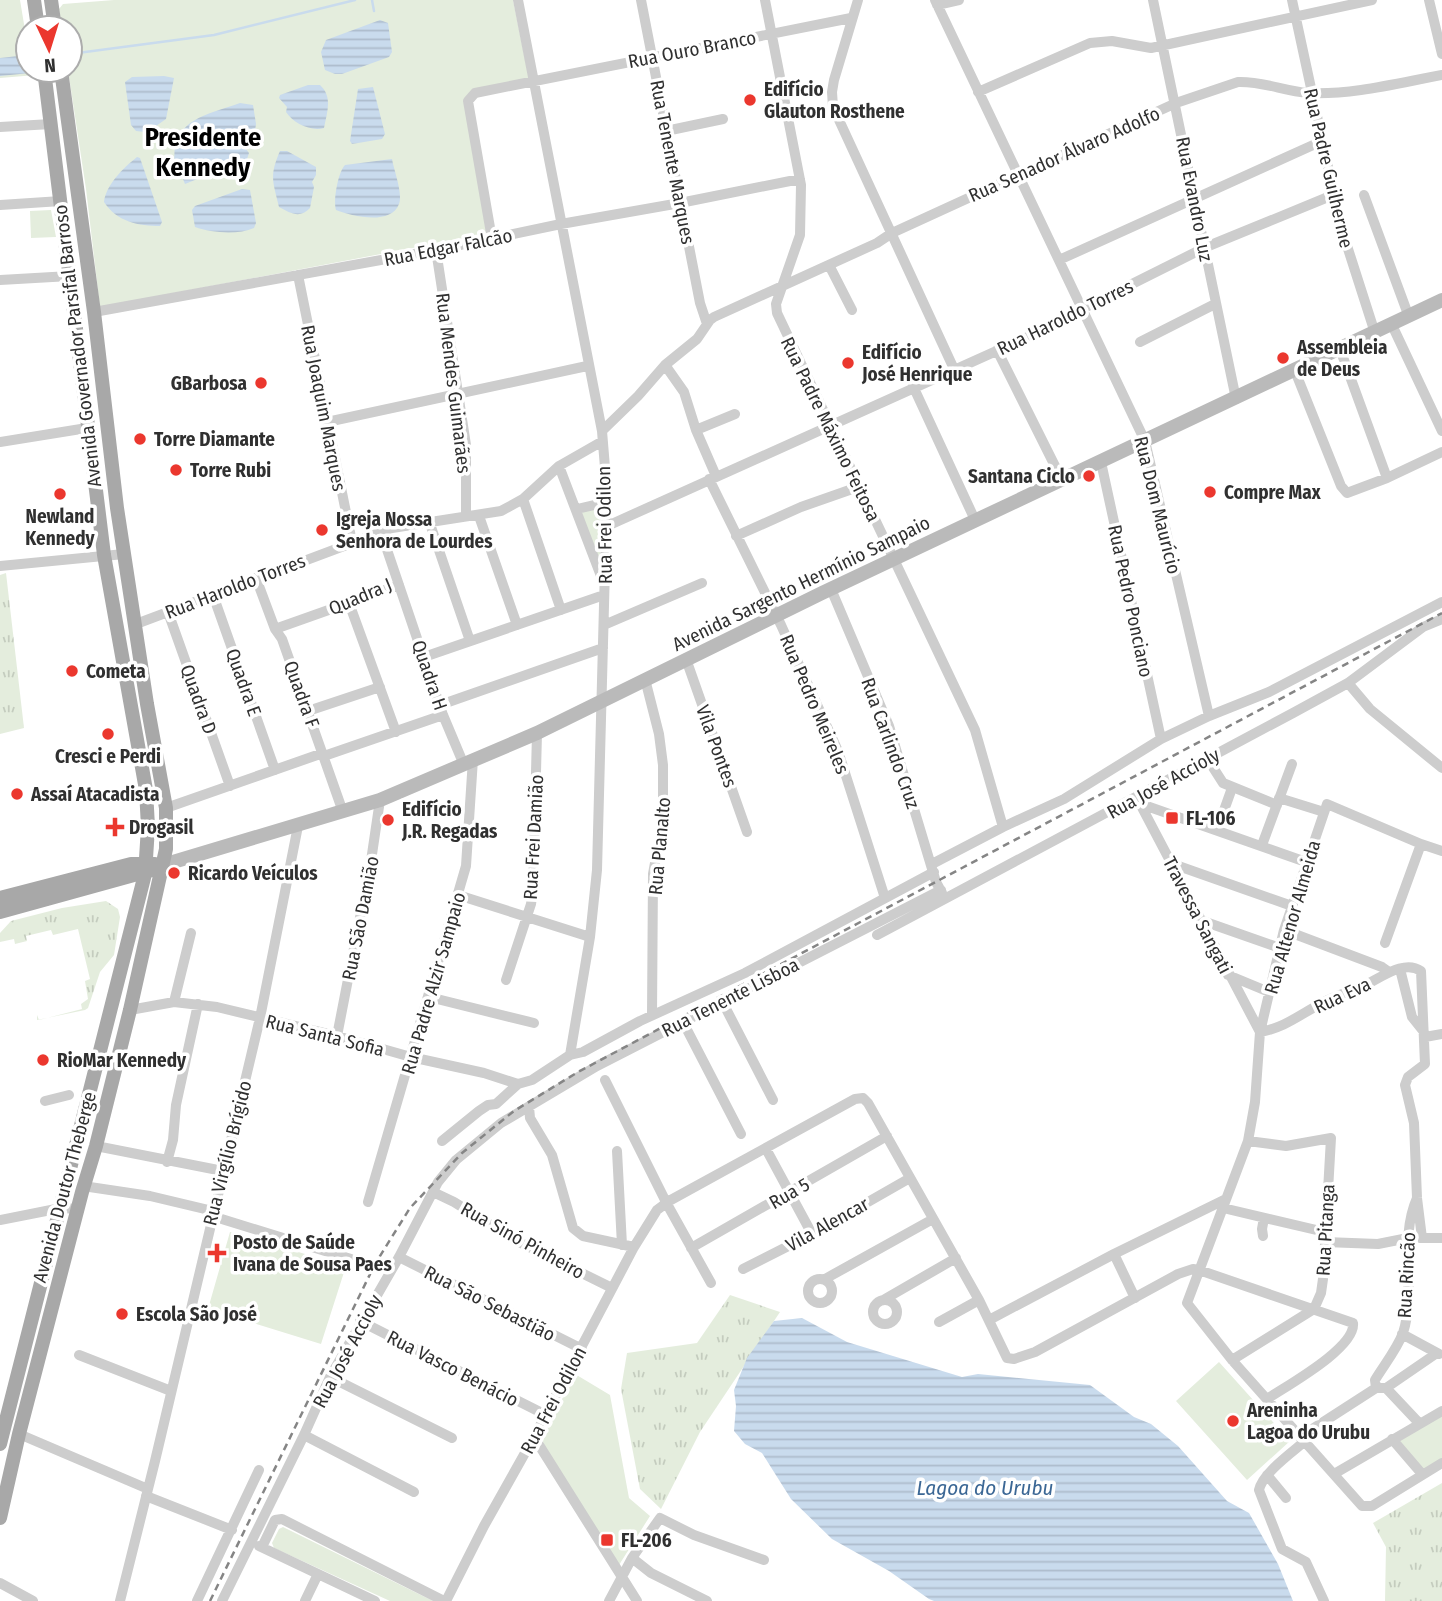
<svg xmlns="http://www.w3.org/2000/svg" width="1442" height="1601" font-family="'Fira Sans Condensed',sans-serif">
	<defs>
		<pattern id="grass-tufts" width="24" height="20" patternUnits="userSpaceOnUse" patternTransform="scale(1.75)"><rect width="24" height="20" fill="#e4eddd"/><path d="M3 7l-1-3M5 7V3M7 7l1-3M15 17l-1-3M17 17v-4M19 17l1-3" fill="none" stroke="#c4ccbe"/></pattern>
		<pattern id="water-rules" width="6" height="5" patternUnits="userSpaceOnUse" patternTransform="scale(1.75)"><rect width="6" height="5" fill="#c9dbed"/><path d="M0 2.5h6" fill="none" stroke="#adbccc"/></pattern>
	</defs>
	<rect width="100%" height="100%" fill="#fff"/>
	<path fill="url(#grass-tufts)" d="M6,573l18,155 -24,6v-159z
		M106,901l12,8 2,8 -6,38 -14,17 -12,36 -3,2 -48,10v-5l2,5 43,-11 -1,-5 7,-5 -3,-18 5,-2 -12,-50 -25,6 -2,-5 -25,6 1,5 -12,3 -1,-5 -14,3v-9l11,-12 51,-13z
		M730,1295l50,17 -80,120 -39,77 -21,-20 -19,-100 6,-36 70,-10z
		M1442,1483v118h-57l1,-54 -13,-24z"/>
	<path fill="#e4eddd" d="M0,0h20l8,48v22h6l2,5 -36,3z
		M114,0h399l16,79 -65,23 23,132 -387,73 -14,-118 -18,-119h2v-42h-8l-3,-19 4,-5z
		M51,210l5,27 -25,1 -1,-27z
		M603,506l-4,27 2,34 -21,-54z
		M230,1232l116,34 -25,78 -113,-35z
		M1219,1362l71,79 -43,39 -71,-79z
		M575,1374l35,21 19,103 21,18 -31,49 -75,-120 -2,-7z
		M1442,1416v44l-20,11 -26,-29z
		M283,1527l150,74h-43l-116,-53 -2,-5 7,-14z"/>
	<path fill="url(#water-rules)" d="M380,20l8,3 4,29 -3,5 -47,17h-7l-10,-4 -4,-18 5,-12z
		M27,55l3,18 -30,3v-18z
		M164,76l10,2 -8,41 -10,7 -2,7 -18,-2 -5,-6 -6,-43 7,-5z
		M308,85h12c13,12 7,27 4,43 -13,4 -31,-5 -38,-16l1,-5 -8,-9 1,-3z
		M373,87l12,47 -3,5 -30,5 -2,-3 8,-52z
		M240,103l13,2 3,19 -2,13 -4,2 -4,10 3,4 -2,6 -62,25 -5,-12 -5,-4c-6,-48 28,-52 65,-65z
		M280,151h7l29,16v8l-4,7 2,5 -4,21c-10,11 -20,5 -31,-1 -6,-25 -10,-31 1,-56z
		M137,157l3,1 22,64 -2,4c-21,0 -43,-4 -56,-24 2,-17 19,-34 33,-45z
		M392,159c2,12 11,34 7,45 -8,22 -48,12 -63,6 -3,-9 2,-38 9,-45z
		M242,189l8,1 6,33 -2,5c-16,7 -42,5 -59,-1l-3,-17 3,-4z
		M802,1318l45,24 115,35 16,-3 112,11 44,32 17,7 27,22 49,55 22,12 29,51 15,37h-359l-5,-2 -40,-28 -57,-32 -41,-40 -29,-46 -17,-9 -11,-13 2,-25 -2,-16 13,-32 27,-37z"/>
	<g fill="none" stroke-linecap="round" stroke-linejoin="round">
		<path stroke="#c9dbed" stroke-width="2.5" d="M372,0l2,11
			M70,54l144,-19 141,-35"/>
		<path stroke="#cdcdcd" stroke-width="10" d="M518,0l84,431 5,61 -10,378 -7,67 -20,118
			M641,0l59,303 7,21
			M765,0l36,185 -1,50 -24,69 1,9 198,417 28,97
			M858,0l-24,80 -2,12 1,15 121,262
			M935,0l210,441 64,275
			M1153,0l83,399
			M1292,0l49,227 34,106
			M1429,0l13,54
			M937,5l22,-5
			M978,92l112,-49 22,-2 39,7 221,-48
			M0,127l51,-3
			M666,131l57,-12
			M1364,195l45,122
			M0,205l61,-4
			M492,239l-24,-138 7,-8 376,-75
			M436,250l30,195v70
			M1059,260l263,-119
			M829,265l23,45
			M298,275l54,267
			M0,280l70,-4
			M94,312l342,-62 125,-26 119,-21 120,-24
			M1392,325l50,106
			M1140,342l75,-38
			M1340,349l47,129
			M997,350l65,130
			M665,365l19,27 12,38 20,46
			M1295,371l46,115 6,7 40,-15 55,-26
			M913,386l62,134
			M327,422l260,-56
			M696,430l39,-16
			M602,431l36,-35 27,-31 32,-26 13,-19 4,-3 163,-74 15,-10 284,-130 62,-21c24,-1 46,9 70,11 45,2 90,-10 134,-18
			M0,442l87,-14
			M1101,462l60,277
			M559,466l42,110
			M709,479l72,146 57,126 47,147
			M523,499l38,111
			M577,509l30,-7
			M479,516l38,109
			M429,521l41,120
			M605,527l467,-210 10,-8 124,-62 127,-52
			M381,532l62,183 21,50
			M736,536l65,-29 57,-20
			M0,566l124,-12
			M256,578l19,51 7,10 61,173
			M831,589l58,137 47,156 6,11
			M213,595l62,175
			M349,603l47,129
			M168,612l62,174
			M136,624l256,-96 109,-17 22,-12 36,-33 42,-24
			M604,625l98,-42
			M275,629l124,-44
			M424,657l180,-62
			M686,659l61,173
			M645,679l14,55 4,31v54l-10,55 -1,141
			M1348,683l22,26 72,59
			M440,705l163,-57
			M308,711l72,-24
			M324,756l119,-41
			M1207,758l16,25 54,22
			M1137,798l123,234
			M1279,798l45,14
			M1141,804l165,58
			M166,808l157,-55
			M1217,830l15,-42
			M1262,845l30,-81
			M1442,851l-21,-7 -94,-40 -43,126 -24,102 -5,70 -7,39 -61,162 45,57 130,146h10l70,-43
			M1170,863l122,43
			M932,864l71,-37 61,-28 97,-60 48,-23 60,-24 173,-90
			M458,895l132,42
			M1200,920l80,28
			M1284,930l98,37 7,5
			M877,935l416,-222 55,-30 75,-56 19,-8
			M1385,943l36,-99
			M1400,969l12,48 12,15
			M1228,975l41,17
			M506,980l25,-76 2,-14 4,-157
			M429,997l105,26
			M722,1001l51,99
			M174,1002l17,-69
			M130,1010l44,-8 43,5 120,29 74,21 73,16 34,11
			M683,1022l58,112
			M1260,1032c25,-4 42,-19 64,-30 13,-7 28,-11 41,-17 16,-7 39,-26 56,-14l4,93 -17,13 -3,8 9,38 3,75 5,40
			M337,1036l34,-175 9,-61
			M1425,1037l17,-3
			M605,1080l62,124 44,79
			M45,1101l24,-6
			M529,1107l1,11 22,37 21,73 10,8 51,11
			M442,1141l37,-30 9,-6 8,-1 22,-20 14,-4 38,-25 13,-3 57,-31 105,-48 189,-101
			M96,1146l127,25
			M766,1149l46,85
			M617,1151l5,94
			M167,1162l6,-22 3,-35 22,-101
			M83,1186l67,10 63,15
			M433,1192l21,10 61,38 97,48
			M368,1202l98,-336 7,-107
			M1223,1208l102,24
			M212,1216l139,43
			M0,1220l61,-12 17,1
			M1263,1236l-1,-7 2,-11
			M1325,1242l53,2 30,-6h34
			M691,1248l196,-112
			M1114,1254l21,44
			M399,1257l183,92
			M743,1269l69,-35 98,-56
			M808 1291a12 12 0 1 1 24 0a12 12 0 1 1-24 0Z
			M825,1279l108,-60
			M885,1299l71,-41
			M873 1312a12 12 0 1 1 24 0a12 12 0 1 1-24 0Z
			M989,1320l125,-66 112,-55
			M360,1321l186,94
			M939,1322l40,-22
			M1402,1334l37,20
			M79,1355l92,36
			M1232,1360l82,-51 7,-16 2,-14 8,-141 -45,8 -38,-5
			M330,1377l122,61
			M1376,1388l-1,-8c9,-15 22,-31 28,-47 14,-44 -5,-92 14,-135
			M1386,1388l33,35
			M19,1434l129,55
			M304,1435l110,57
			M534,1437l103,164
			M1300,1437l76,-49h10l51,-35
			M1392,1439l30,35
			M1304,1442c-13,11 -42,32 -45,48l23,59 24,13 18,39
			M1334,1474l108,-63
			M1267,1475l19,23
			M146,1496l86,34
			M259,1546l116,55
			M262,1547l13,-27 7,-1 162,82
			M632,1558l19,15 56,28
			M0,1583l33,18
			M120,1601l35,-140 105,-443 38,-192
			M197,1601l62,-131
			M222,1601l82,-166 26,-58 69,-120 39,-75 18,-22 45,-37 96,-57 344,-176
			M305,1601l13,-27
			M446,1601l38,-75 50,-89 100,-190 23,-37 12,-9 186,-102 8,-1 5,5 111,197 28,58 7,1 21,-7 143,-78 15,-5 6,1 154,53c3,25 -67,63 -86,76
			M609,1601l23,-43 28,-40 34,17 70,25"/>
		<path stroke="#bababa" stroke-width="14" d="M163,865l217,-65 157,-67 285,-140 620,-293"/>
		<path stroke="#a8a8a8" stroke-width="14" d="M34,0l4,28
			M51,0l4,28
			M0,898l131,-34h24
			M0,912l152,-42
			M0,1444l145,-570 3,-47 -2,-37 -42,-235 -60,-485
			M0,1518l19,-84 63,-242 14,-46 34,-136 36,-161v-41l-19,-104 -30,-196 -23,-196 -33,-242"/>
		<path stroke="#858585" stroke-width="2.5" stroke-dasharray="7 5" stroke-linecap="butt" d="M210,1601l165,-337 35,-56 52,-55 52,-42 64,-39 864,-459"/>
	</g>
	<g fill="#eb372e" stroke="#fff" stroke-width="2.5">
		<circle cx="750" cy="100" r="7"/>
		<circle cx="1283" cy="358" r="7"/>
		<circle cx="848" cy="363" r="7"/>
		<circle cx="261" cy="383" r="7"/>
		<circle cx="140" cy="439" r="7"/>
		<circle cx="176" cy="470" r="7"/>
		<circle cx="1089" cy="476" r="7"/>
		<circle cx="1210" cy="492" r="7"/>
		<circle cx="60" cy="494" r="7"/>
		<circle cx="322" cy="530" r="7"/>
		<circle cx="72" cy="671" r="7"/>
		<circle cx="108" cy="734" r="7"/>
		<circle cx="17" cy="794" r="7"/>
		<rect x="1165" y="811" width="14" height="14" rx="3.5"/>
		<circle cx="388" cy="820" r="7"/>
		<path d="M111.5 816.5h7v7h7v7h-7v7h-7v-7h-7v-7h7z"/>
		<circle cx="174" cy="873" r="7"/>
		<circle cx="43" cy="1060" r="7"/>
		<path d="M213.5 1242.5h7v7h7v7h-7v7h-7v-7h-7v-7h7z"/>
		<circle cx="122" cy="1314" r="7"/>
		<circle cx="1233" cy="1421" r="7"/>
		<rect x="600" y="1533" width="14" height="14" rx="3.5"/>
	</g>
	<g text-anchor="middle" stroke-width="7" stroke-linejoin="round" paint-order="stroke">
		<g font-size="19" fill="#303030" stroke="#fff">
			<text transform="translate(692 49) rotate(-11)" y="7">Rua Ouro Branco</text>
			<text transform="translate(1064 154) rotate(-24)" y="7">Rua Senador Álvaro Adolfo</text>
			<text transform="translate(673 162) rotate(79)" y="7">Rua Tenente Marques</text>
			<text transform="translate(1329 168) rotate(77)" y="7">Rua Padre Guilherme</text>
			<text transform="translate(1195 199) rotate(79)" y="7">Rua Evandro Luz</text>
			<text transform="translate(448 247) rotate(-11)" y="7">Rua Edgar Falcão</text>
			<text transform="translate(1065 317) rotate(-26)" y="7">Rua Haroldo Torres</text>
			<text transform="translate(77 346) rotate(-97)" y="7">Avenida Governador Parsifal Barroso</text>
			<text transform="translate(454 383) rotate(83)" y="7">Rua Mendes Guimarães</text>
			<text transform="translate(324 408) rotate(79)" y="7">Rua Joaquim Marques</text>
			<text transform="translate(831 429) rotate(64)" y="7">Rua Padre Máximo Feitosa</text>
			<text transform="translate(1158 505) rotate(76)" y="7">Rua Dom Maurício</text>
			<text transform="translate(604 525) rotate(-91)" y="7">Rua Frei Odilon</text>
			<text transform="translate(801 583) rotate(-26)" y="7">Avenida Sargento Hermínio Sampaio</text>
			<text transform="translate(235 586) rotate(-21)" y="7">Rua Haroldo Torres</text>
			<text transform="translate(360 596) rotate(-23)" y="7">Quadra J</text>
			<text transform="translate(1131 601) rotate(78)" y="7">Rua Pedro Ponciano</text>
			<text transform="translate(430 675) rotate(71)" y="7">Quadra H</text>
			<text transform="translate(244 682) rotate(70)" y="7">Quadra E</text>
			<text transform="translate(302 694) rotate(70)" y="7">Quadra F</text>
			<text transform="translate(199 699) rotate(70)" y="7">Quadra D</text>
			<text transform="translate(815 704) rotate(67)" y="7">Rua Pedro Meireles</text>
			<text transform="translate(891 743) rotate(70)" y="7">Rua Carlindo Cruz</text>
			<text transform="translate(717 746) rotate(70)" y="7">Vila Pontes</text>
			<text transform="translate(1163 783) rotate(-29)" y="7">Rua José Accioly</text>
			<text transform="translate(533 837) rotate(-87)" y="7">Rua Frei Damião</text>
			<text transform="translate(659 846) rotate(-85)" y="7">Rua Planalto</text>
			<text transform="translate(1198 915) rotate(63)" y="7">Travessa Sangati</text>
			<text transform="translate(1292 917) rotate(-74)" y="7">Rua Altenor Almeida</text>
			<text transform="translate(360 918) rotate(-79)" y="7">Rua São Damião</text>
			<text transform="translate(433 983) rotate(-74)" y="7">Rua Padre Alzir Sampaio</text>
			<text transform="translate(1342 995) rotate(-25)" y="7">Rua Eva</text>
			<text transform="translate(730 997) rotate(-27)" y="7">Rua Tenente Lisboa</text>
			<text transform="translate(325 1035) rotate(14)" y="7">Rua Santa Sofia</text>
			<text transform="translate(227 1153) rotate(-76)" y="7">Rua Virgílio Brígido</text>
			<text transform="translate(64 1187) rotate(-75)" y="7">Avenida Doutor Theberge</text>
			<text transform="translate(789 1193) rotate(-30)" y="7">Rua 5</text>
			<text transform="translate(827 1224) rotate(-29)" y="7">Vila Alencar</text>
			<text transform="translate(1325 1230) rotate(-87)" y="7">Rua Pitanga</text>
			<text transform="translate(523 1240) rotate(29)" y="7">Rua Sinó Pinheiro</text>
			<text transform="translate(1406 1275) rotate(-87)" y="7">Rua Rincão</text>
			<text transform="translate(490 1303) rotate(27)" y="7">Rua São Sebastião</text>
			<text transform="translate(347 1351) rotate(-62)" y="7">Rua José Accioly</text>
			<text transform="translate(453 1368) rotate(27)" y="7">Rua Vasco Benácio</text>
			<text transform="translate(553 1400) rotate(-62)" y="7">Rua Frei Odilon</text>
		</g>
		<g font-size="19" font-weight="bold" fill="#303030" stroke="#fff" text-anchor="start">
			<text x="764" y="96">Edifício<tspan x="764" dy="22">Glauton Rosthene</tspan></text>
			<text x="1297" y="354">Assembleia<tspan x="1297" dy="22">de Deus</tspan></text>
			<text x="862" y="359">Edifício<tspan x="862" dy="22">José Henrique</tspan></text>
			<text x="247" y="390" text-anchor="end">GBarbosa</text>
			<text x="154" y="446">Torre Diamante</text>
			<text x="190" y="477">Torre Rubi</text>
			<text x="1075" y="483" text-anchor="end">Santana Ciclo</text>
			<text x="1224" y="499">Compre Max</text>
			<text x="60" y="523" text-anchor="middle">Newland<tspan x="60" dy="22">Kennedy</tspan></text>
			<text x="336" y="526">Igreja Nossa<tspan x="336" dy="22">Senhora de Lourdes</tspan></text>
			<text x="86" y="678">Cometa</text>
			<text x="108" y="763" text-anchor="middle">Cresci e Perdi</text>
			<text x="31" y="801">Assaí Atacadista</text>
			<text x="402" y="816">Edifício<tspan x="402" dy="22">J.R. Regadas</tspan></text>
			<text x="1186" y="825">FL-106</text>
			<text x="129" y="834">Drogasil</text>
			<text x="188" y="880">Ricardo Veículos</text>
			<text x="57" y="1067">RioMar Kennedy</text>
			<text x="233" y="1249">Posto de Saúde<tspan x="233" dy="22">Ivana de Sousa Paes</tspan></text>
			<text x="136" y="1321">Escola São José</text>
			<text x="1247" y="1417">Areninha<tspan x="1247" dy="22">Lagoa do Urubu</tspan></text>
			<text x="621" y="1547">FL-206</text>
		</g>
		<g font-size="21" font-style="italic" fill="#3b6795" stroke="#fff">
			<text x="985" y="1495">Lagoa do Urubu</text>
		</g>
		<g font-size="26" font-weight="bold" fill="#000" stroke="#fff">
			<text x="203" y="146">Presidente<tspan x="203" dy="30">Kennedy</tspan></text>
		</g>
	</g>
	<g transform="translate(49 49) rotate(176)"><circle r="33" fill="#ffffff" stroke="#acacac" stroke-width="2"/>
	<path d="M0-5L12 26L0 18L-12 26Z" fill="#eb372e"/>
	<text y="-10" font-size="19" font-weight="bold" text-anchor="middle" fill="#303030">N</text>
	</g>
</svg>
